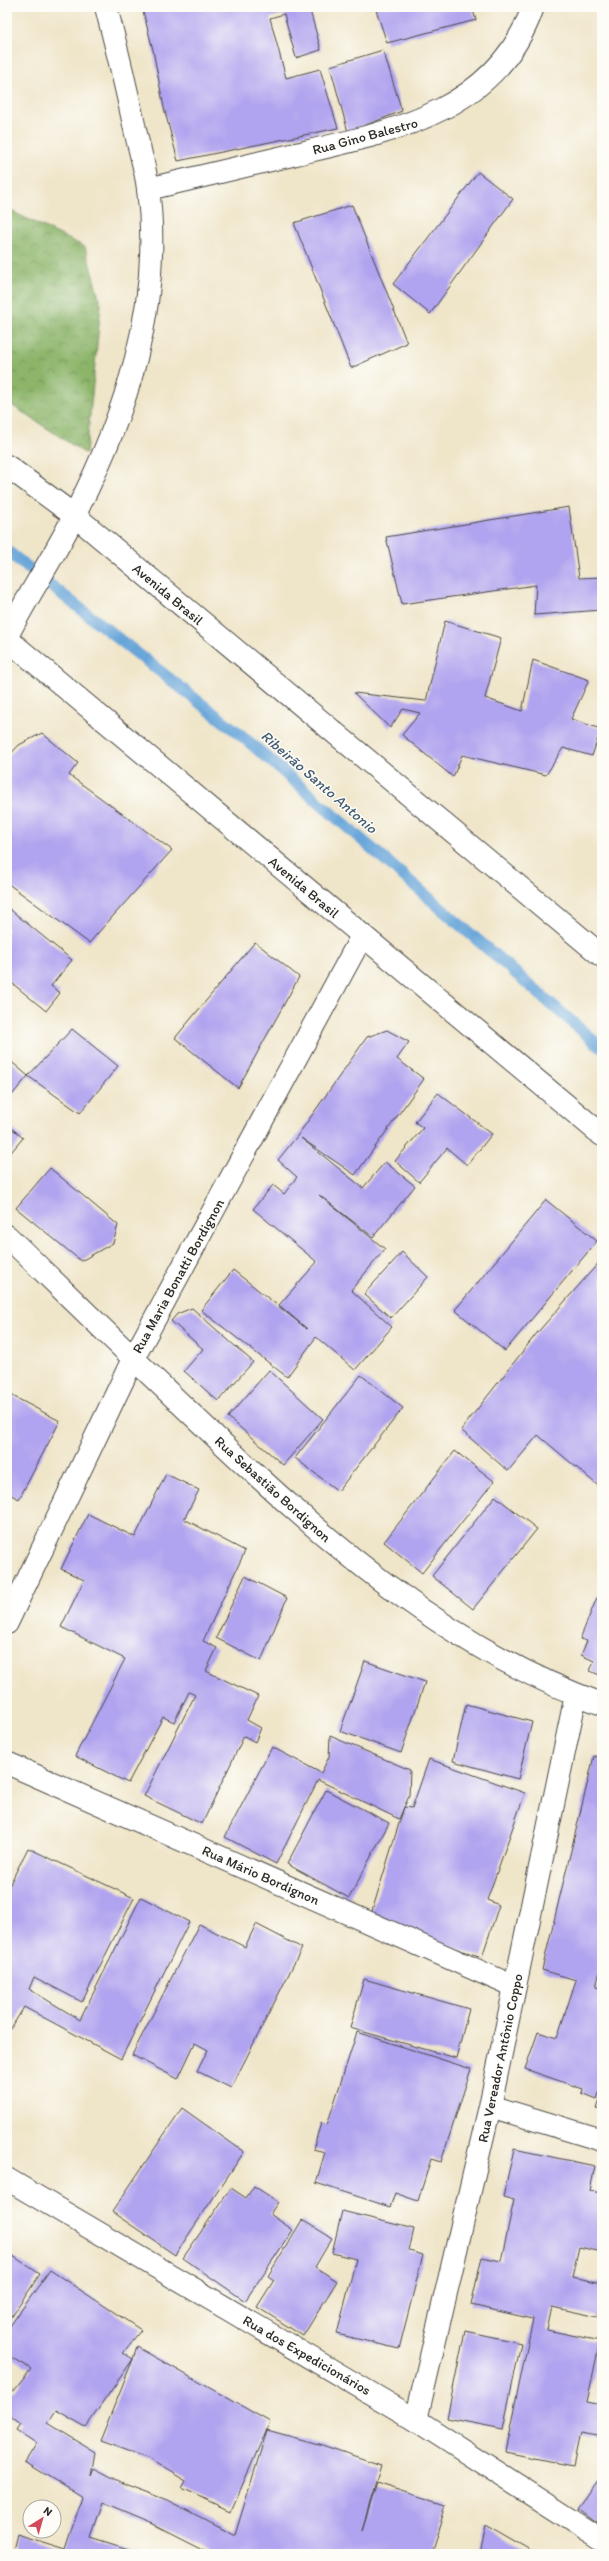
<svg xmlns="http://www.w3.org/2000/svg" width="609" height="2561" font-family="Itim,sans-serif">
	<defs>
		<pattern id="forest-crowns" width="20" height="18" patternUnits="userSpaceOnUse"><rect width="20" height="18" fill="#8cb56b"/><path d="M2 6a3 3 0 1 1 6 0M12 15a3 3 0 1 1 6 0" fill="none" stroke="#739358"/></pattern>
	</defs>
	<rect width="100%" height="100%" fill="#fdfcf7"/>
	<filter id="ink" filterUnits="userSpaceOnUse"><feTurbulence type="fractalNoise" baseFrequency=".025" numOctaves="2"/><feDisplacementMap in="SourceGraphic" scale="8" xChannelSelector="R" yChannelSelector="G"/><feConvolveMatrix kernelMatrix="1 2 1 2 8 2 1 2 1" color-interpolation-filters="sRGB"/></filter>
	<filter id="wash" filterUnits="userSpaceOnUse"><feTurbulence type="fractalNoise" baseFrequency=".012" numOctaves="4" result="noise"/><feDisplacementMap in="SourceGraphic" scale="16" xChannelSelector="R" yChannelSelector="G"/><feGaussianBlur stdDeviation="0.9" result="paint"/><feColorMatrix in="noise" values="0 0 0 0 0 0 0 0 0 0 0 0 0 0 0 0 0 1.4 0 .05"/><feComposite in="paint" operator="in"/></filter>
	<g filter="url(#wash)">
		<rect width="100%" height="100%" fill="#efe5c9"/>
		<path fill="url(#forest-crowns)" stroke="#5c704b" d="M7,209l78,38 16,58 -15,149 -79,-52z"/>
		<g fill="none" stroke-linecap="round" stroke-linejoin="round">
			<path stroke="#67a5d9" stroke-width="12" d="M7,551l234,184 361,313"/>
		</g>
		<g id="blocks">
			<path fill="#b0a3ef" d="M142,7h167l12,43 -25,8 -12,-44 -14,4 16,60 34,-9 18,59 -160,33 -14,-53 -11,-58z
				M375,7h97l4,13 -89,23z
				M383,50l19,61 -54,21 -18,-66z
				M478,172l35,27 -83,115 -37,-30z
				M352,205l55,138 -56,25 -57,-145z
				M569,507l10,71 23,-1v33l-68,5 2,-30 -134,19 -16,-67z
				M445,621l56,17 -16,60 37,13 11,-51 56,20 -18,39 30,10 -9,27 -29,-8 -17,27 -84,-20 -9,22 -51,-42 18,-22 -17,-4 -13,19 -36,-35 72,8z
				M42,733l36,30 -9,12 103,75 -83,93 -82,-60v-125l12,-13z
				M7,907l65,53 -21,26 9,7 -14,18 -39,-32z
				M255,942l44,35 -61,111 -63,-50z
				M72,1029l46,37 -38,47 -52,-37z
				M387,1030l22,12 -12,17 27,20 -69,96 -54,-37 62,50 22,-26 30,24 -42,51 -54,-42 66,54 -34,41 41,37 -37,43 -39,-33 -29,40 -86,-67 32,-40 74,59 -28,-24 38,-43 -64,-53 20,-24 11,9 13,-17 -19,-17 20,-25 69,-98z
				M7,1058l21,18 -21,25z
				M438,1093l54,41 -25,31 -20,-17 -28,34 -24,-21 28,-33 -8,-6z
				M7,1124l16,14 -16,19z
				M50,1168l68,57 -5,18 -32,18 -65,-53z
				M546,1200l51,41 -92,110 -50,-41z
				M402,1252l26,25 -37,41 -27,-24z
				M602,1259v230l-64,-54 -30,36 -47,-41 76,-97z
				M192,1308l61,54 -35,39 -34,-30 19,-22 -32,-28 6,-7z
				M269,1370l54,49 -40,46 -55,-48z
				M361,1375l42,33 -65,83 -43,-33z
				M7,1393l53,28 -41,78 -12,-6z
				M455,1451l39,30 -72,92 -38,-31z
				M166,1474l33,16 -15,29 61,32 -42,90 14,7 -11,23 52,25 -11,24 14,8 -6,14 -11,-6 -42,88 -58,-28 51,-101 -6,-3 -15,30 -11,-5 -35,66 -53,-27 50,-97 -64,-32 23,-47 -23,-11 27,-55 47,23z
				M495,1496l42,33 -64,80 -41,-33z
				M245,1576l42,22 -26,63 -45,-23z
				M598,1595l4,2v79l-12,-5 4,-10 -13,-6 6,-14 -7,-2z
				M365,1661l60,21 -24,71 -61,-22z
				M466,1704l66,18 -14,57 -65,-18z
				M330,1736l80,34 -1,26 -10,23 -81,-39 -42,84 -51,-27 47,-90 49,26 8,-16z
				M594,1756l8,2v205l-6,24 6,2v96l-5,14 -15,-6 1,-4 -58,-20 13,-37 19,6 19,-58 -34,-10z
				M429,1759l96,34 -38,107 12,5 -17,52 -113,-36 35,-114 8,1z
				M326,1790l63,33 -40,75 -62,-34z
				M28,1848l106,50 -52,104 -48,-25 -5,12 51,31 61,-123 48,25 -68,137 -97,-52 -14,23 -3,-2v-138z
				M199,1924l46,23 11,-23 46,24 -71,140 -34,-17 11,-21 -13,-7 -17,36 -46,-24z
				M364,1979l105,30 -13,49 -106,-30z
				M357,2032l114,37 -30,93 -10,-3 -13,42 -23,-8 -5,14 -74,-24 9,-31 -12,-3 8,-26 6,2z
				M602,2094v16l-5,-1z
				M182,2108l62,44 -69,103 -63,-43z
				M514,2149l81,17 -5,25 12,2v59l-23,-5 -7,30 30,6v16l-4,18 -46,-10 -5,23 53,11 -13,61 15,3v32l-22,-4 -7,33 -68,-14 28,-133 -62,-14 11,-48 19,4 13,-61 -11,-3z
				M254,2186l24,16 -8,12 23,16 -48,71 -62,-43 48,-70 15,10z
				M342,2211l72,18 -5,22 14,4 -24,94 -62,-15 19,-75 -24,-6z
				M302,2220l30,18 -17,29 22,14 -34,55 -46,-29 17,-27 -6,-4z
				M7,2252l33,22 -33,50z
				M50,2270l91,60 -18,23 10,6 4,-12 133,75 -39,89 -49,-23 4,-7 -39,-23 -47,-17 33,-82 -47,68 -30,-17 -8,13 47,29 -4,23 3,-7 33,17 40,15 68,35 32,-105 55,15 59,20 -19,65 15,-47 69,22 -15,49h-218l-55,-28 -55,-23 -12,35 51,16h-130l5,-20 48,15 17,-52 -57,-35 12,-19 -20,-13 4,-6 -14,-10v-28l7,5 17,-22 -24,-14v-25z
				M465,2331l56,12 -18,86 -56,-11z
				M602,2475v51l-24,-18z
				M485,2525l47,27v2h-53z"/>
		</g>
	</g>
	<g filter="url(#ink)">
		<use href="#blocks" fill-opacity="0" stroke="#484743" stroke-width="1"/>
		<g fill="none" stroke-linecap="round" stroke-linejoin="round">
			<defs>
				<path id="street" d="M148,189c49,-12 99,-23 148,-35 95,-22 201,-42 237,-147
					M7,1236c65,63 130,127 196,189 118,112 243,224 399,279
					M7,1623l126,-264 229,-423
					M7,1763l508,224
					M490,2106l112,34
					M416,2420l74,-314 86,-411"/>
				<path id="secondary" d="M7,466l68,50 527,440
					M7,636c21,-41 47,-79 67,-120 52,-101 89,-212 74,-327 -2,-18 -8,-37 -12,-55 -9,-43 -19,-85 -30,-127
					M7,639l595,496
					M7,2179l409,241 186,120"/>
			</defs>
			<use href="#street" stroke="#484743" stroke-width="24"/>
			<use href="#secondary" stroke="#484743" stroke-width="24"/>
			<use href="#street" stroke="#fff" stroke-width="22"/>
			<use href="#secondary" stroke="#fff" stroke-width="22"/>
		</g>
	</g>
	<g text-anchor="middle" stroke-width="3" stroke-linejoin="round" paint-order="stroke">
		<g font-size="14" fill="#2b2b2b" stroke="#fdfcf7">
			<text transform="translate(365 136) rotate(-15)" y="5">Rua Gino Balestro</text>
			<text transform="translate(168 594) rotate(40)" y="5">Avenida Brasil</text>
			<text transform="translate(304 887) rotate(40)" y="5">Avenida Brasil</text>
			<text transform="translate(178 1276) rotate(-61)" y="5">Rua Maria Bonatti Bordignon</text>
			<text transform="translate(273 1489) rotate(42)" y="5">Rua Sebastião Bordignon</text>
			<text transform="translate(261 1875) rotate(24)" y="5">Rua Mário Bordignon</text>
			<text transform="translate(500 2058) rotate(-78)" y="5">Rua Vereador Antônio Coppo</text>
			<text transform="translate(307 2355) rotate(30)" y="5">Rua dos Expedicionários</text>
		</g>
		<g font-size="15" font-style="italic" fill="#435c71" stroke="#fdfcf7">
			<text transform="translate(319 782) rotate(41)" y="5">Ribeirão Santo Antonio</text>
		</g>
	</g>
	<rect width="609" height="2561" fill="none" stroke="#fdfcf7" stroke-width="24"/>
	<g transform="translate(42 2519) rotate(37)"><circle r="19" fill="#fdfcf7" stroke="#a9a8a5"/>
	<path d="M0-3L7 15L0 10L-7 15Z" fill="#d1495b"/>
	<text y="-6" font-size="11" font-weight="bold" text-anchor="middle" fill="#2b2b2b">N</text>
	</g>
</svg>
